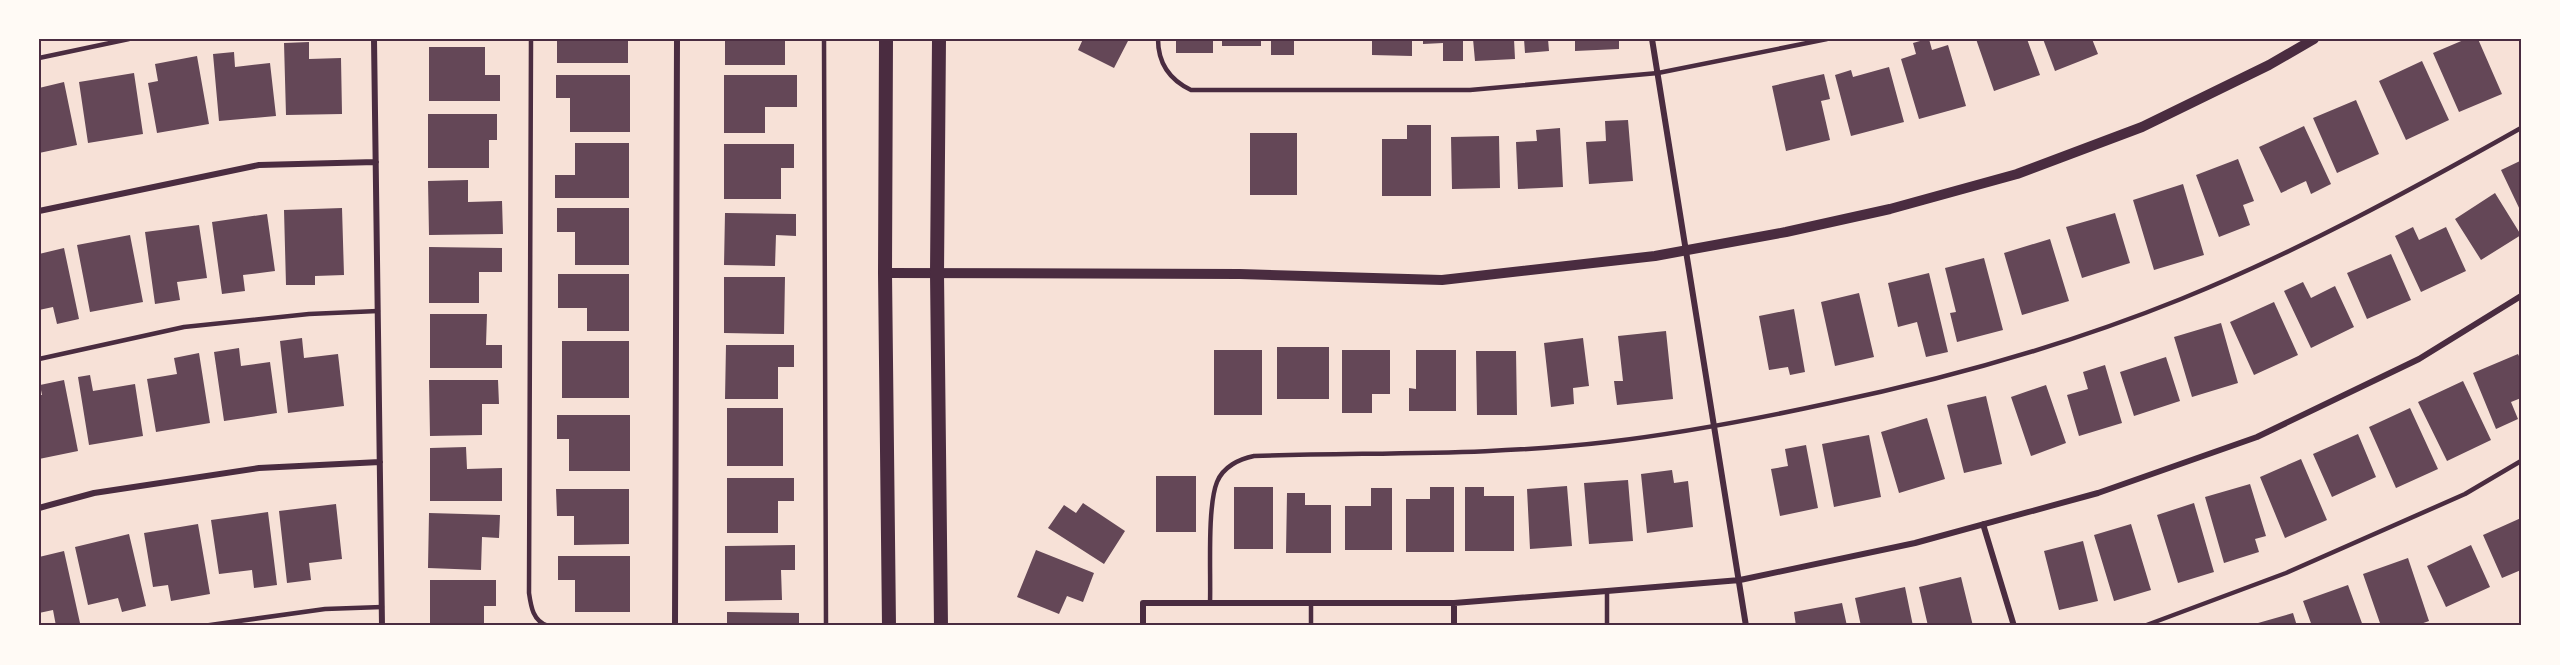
<svg xmlns="http://www.w3.org/2000/svg" width="2560" height="665" font-family="'Fira Sans Condensed',sans-serif">
	<rect width="100%" height="100%" fill="#f7e1d7"/>
	<path fill="#644757" d="M557,39h71v24h-71z
		M725,39h60v26h-60z
		M1083,39h46l-15,29 -36,-18z
		M1176,39h37v14h-37z
		M1222,39h39v7h-39z
		M1271,39h23v16h-23z
		M1372,39h40v17l-40,-1z
		M1423,39h40v22h-20v-18l-20,1z
		M1473,39h41l1,20 -40,2z
		M1524,39h24l1,12 -24,2z
		M1575,39h44v10l-44,2z
		M1927,39h2l3,11 16,-5 18,61 -47,13 -18,-60 15,-5 -3,-11z
		M1976,39h51l13,36 -46,16z
		M2043,39h49l6,15 -43,17z
		M2466,39h12l24,55 -43,18 -26,-59z
		M309,42v17l32,-1 1,56 -56,1 -2,-72z
		M429,47h56v28h15v26h-71z
		M234,52l1,15 35,-4 6,53 -57,5 -6,-67z
		M197,56l12,68 -52,9 -9,-50 10,-2 -3,-17z
		M2422,61l27,59 -43,20 -27,-59z
		M1889,67l15,55 -53,14 -16,-61 16,-5 2,7z
		M134,73l9,61 -55,9 -9,-61z
		M1824,74l6,25 -9,2 9,39 -44,11 -14,-65z
		M556,75h74v57h-60v-34h-14z
		M724,75h73v32h-32v26h-41z
		M64,82l13,63 -38,8v-65z
		M2356,100l23,54 -42,19 -24,-55z
		M428,114h69v26h-8v28h-61z
		M1628,120l5,61 -44,3 -3,-42 20,-1 -1,-20z
		M1407,125h24v71h-49v-57h25z
		M2304,126l27,58 -20,10 -5,-13 -25,12 -22,-46z
		M1560,128l3,59 -45,2 -2,-47 21,-1 -1,-11z
		M1250,133h47v62h-47z
		M1499,136l1,52 -48,1 -1,-52z
		M575,143h54v55h-74v-23h20z
		M724,144h70v24h-13v31h-57z
		M2238,159l16,42 -11,4 7,20 -31,12 -23,-62z
		M2520,161l1,3v48l-20,-42z
		M468,180v22l34,-1 1,33 -74,1 -1,-54z
		M2183,184l21,71 -50,15 -21,-70z
		M2495,193l26,42 -40,25 -26,-41z
		M342,208l2,67 -29,1v9h-29l-2,-75z
		M557,208h72v57h-54v-33h-18z
		M725,213l71,1v22l-20,-1 -1,31 -51,-1z
		M2115,213l15,50 -48,15 -16,-51z
		M267,214l8,57 -32,4 2,16 -23,3 -10,-72z
		M199,225l8,53 -30,4 3,18 -25,4 -10,-72z
		M2413,227l6,13 27,-13 20,44 -45,21 -26,-56z
		M130,235l13,67 -53,10 -13,-67z
		M2050,239l19,62 -47,14 -18,-62z
		M429,247l73,1v24h-23v31h-50z
		M64,248l15,71 -22,5 -4,-17 -14,3v-56z
		M2391,254l20,46 -44,19 -20,-46z
		M1984,258l19,72 -46,12 -7,-29 6,-1 -11,-44z
		M1929,273l19,79 -22,5 -9,-35 -19,5 -10,-44z
		M558,274h71v57h-42v-23h-29z
		M724,277h61l-1,57 -60,-1z
		M2303,282l8,16 24,-12 19,41 -43,21 -27,-57z
		M1859,293l15,64 -39,9 -14,-64z
		M2274,302l24,53 -44,20 -24,-53z
		M1794,309l11,63 -15,3 -2,-8 -19,3 -10,-54z
		M430,314h57l-1,31h16v23h-72z
		M2221,323l17,60 -46,14 -18,-60z
		M1666,331l7,68 -56,6 -3,-24h9l-5,-45z
		M302,338l2,20 34,-4 6,52 -56,7 -8,-72z
		M1583,338l6,48 -16,2 1,16 -23,3 -7,-64z
		M562,341h67v57h-67z
		M726,345h68v22h-16v32h-53z
		M1277,347h52v52h-52z
		M239,348l2,18 29,-4 7,51 -53,8 -10,-69z
		M1214,350h48v65h-48z
		M1342,350h48v44h-18v19h-30z
		M1416,350h40v61h-47v-23l7,1z
		M1476,351h40l1,64h-40z
		M199,353l11,70 -54,9 -9,-53 30,-5 -3,-16z
		M2518,354l3,6v38l-10,4 7,17 -22,10 -23,-56z
		M2166,357l14,44 -46,15 -14,-44z
		M2105,365l17,58 -43,13 -12,-41 21,-6 -5,-17z
		M90,375l3,16 42,-7 8,52 -54,9 -11,-68z
		M64,380l14,71 -39,8v-64h3l-2,-10z
		M429,380h69l1,24h-17v31l-52,1z
		M2463,381l28,59 -44,21 -29,-59z
		M2046,385l20,58 -35,13 -20,-59z
		M1986,396l16,68 -38,9 -17,-68z
		M727,408h56v58h-56z
		M2410,408l28,61 -42,19 -27,-61z
		M557,415h73v56h-61v-32h-12z
		M1927,418l18,61 -46,14 -18,-61z
		M2358,434l18,43 -44,20 -19,-43z
		M1869,435l12,62 -47,10 -12,-63z
		M1806,445l12,63 -38,8 -9,-47 17,-3 -3,-17z
		M466,447l1,22 35,-1v33h-72v-53z
		M2301,459l26,61 -42,18 -25,-61z
		M1672,470l2,13 14,-2 5,46 -46,6 -6,-59z
		M1156,476h40v56h-40z
		M727,478h67v23h-16v32h-51z
		M1628,480l5,61 -44,3 -5,-61z
		M2250,484l16,52 -11,3 4,13 -35,11 -19,-66z
		M1567,486l5,60 -42,3 -3,-60z
		M1234,487h39v62h-39z
		M1430,487h24v65h-48v-53h24z
		M1465,487h19v9h30v55h-49z
		M1371,488h21v62h-47v-44h26z
		M556,489h73v55l-55,1v-29h-17z
		M1287,493h18v12h26v48h-45z
		M1083,503l42,28 -21,33 -56,-36 16,-23 12,8z
		M2194,503l20,69 -36,11 -21,-68z
		M336,504l6,55 -33,4 2,17 -24,3 -8,-72z
		M268,512l9,73 -23,3 -2,-18 -33,4 -8,-54z
		M429,513l71,2 -1,23 -17,-1 -1,33 -53,-2z
		M2521,518v52l-19,8 -19,-43z
		M198,524l12,70 -39,7 -3,-16 -15,2 -9,-54z
		M2131,524l20,66 -37,11 -20,-66z
		M129,534l17,72 -24,6 -4,-14 -30,7 -13,-58z
		M2083,541l15,60 -39,9 -15,-59z
		M795,545v25h-14l1,30 -57,1v-55z
		M2471,545l19,42 -44,20 -19,-41z
		M1036,550l58,23 -11,29 -16,-6 -8,18 -42,-17z
		M64,551l16,72 -24,3 -3,-16 -14,3v-56z
		M558,556h72v56h-55v-32h-17z
		M2408,558l21,63 -14,5h-34l-18,-52z
		M1961,577l12,49h-45l-9,-39z
		M430,580h66v26h-12v20h-54z
		M2348,585l15,41h-51l-9,-25z
		M1905,587l8,39h-52l-6,-28z
		M1842,603l5,23h-51l-2,-14z
		M727,612l72,1v13h-72z
		M2293,613l4,13h-46v-1z"/>
	<g fill="none" stroke-linecap="round" stroke-linejoin="round">
		<path stroke="#4a2c40" stroke-width="4.5" d="M531,39l-2,554c2,14 4,28 19,33
			M824,39l2,587
			M1158,39c0,24 12,41 33,51h279l188,-17 169,-34
			M39,58l90,-19
			M39,359l145,-32 125,-13 69,-3
			M1607,591v35
			M1210,603c1,-30 -3,-96 7,-121 6,-15 22,-23 37,-26 117,-4 236,0 353,-14 76,-9 149,-23 223,-39 120,-25 237,-58 351,-104 118,-48 230,-109 340,-171
			M203,626l122,-17 57,-2
			M1311,626v-23
			M2144,626l142,-53 179,-79 56,-33"/>
		<path stroke="#4a2c40" stroke-width="6" d="M374,39l8,587
			M1652,39l94,587
			M39,211l220,-46 117,-3
			M39,508l55,-15 165,-25 121,-6
			M1983,524l31,102
			M1454,603v23
			M675,626l2,-587
			M1143,626v-23h311l153,-12 133,-11 175,-37 183,-50 159,-56 162,-78 102,-63"/>
		<path stroke="#4a2c40" stroke-width="10" d="M885,273l355,1 202,6 213,-24 131,-24 104,-23 127,-35 125,-47 127,-62 45,-26"/>
		<path stroke="#4a2c40" stroke-width="14" d="M886,39l-1,234 4,353
			M939,39l-2,234 4,353"/>
	</g>
	<rect width="2560" height="665" fill="none" stroke="#fffaf5" stroke-width="81"/>
	<rect x="40" y="40" width="2480" height="584" fill="none" stroke="#4a2c40" stroke-width="2"/>
</svg>
